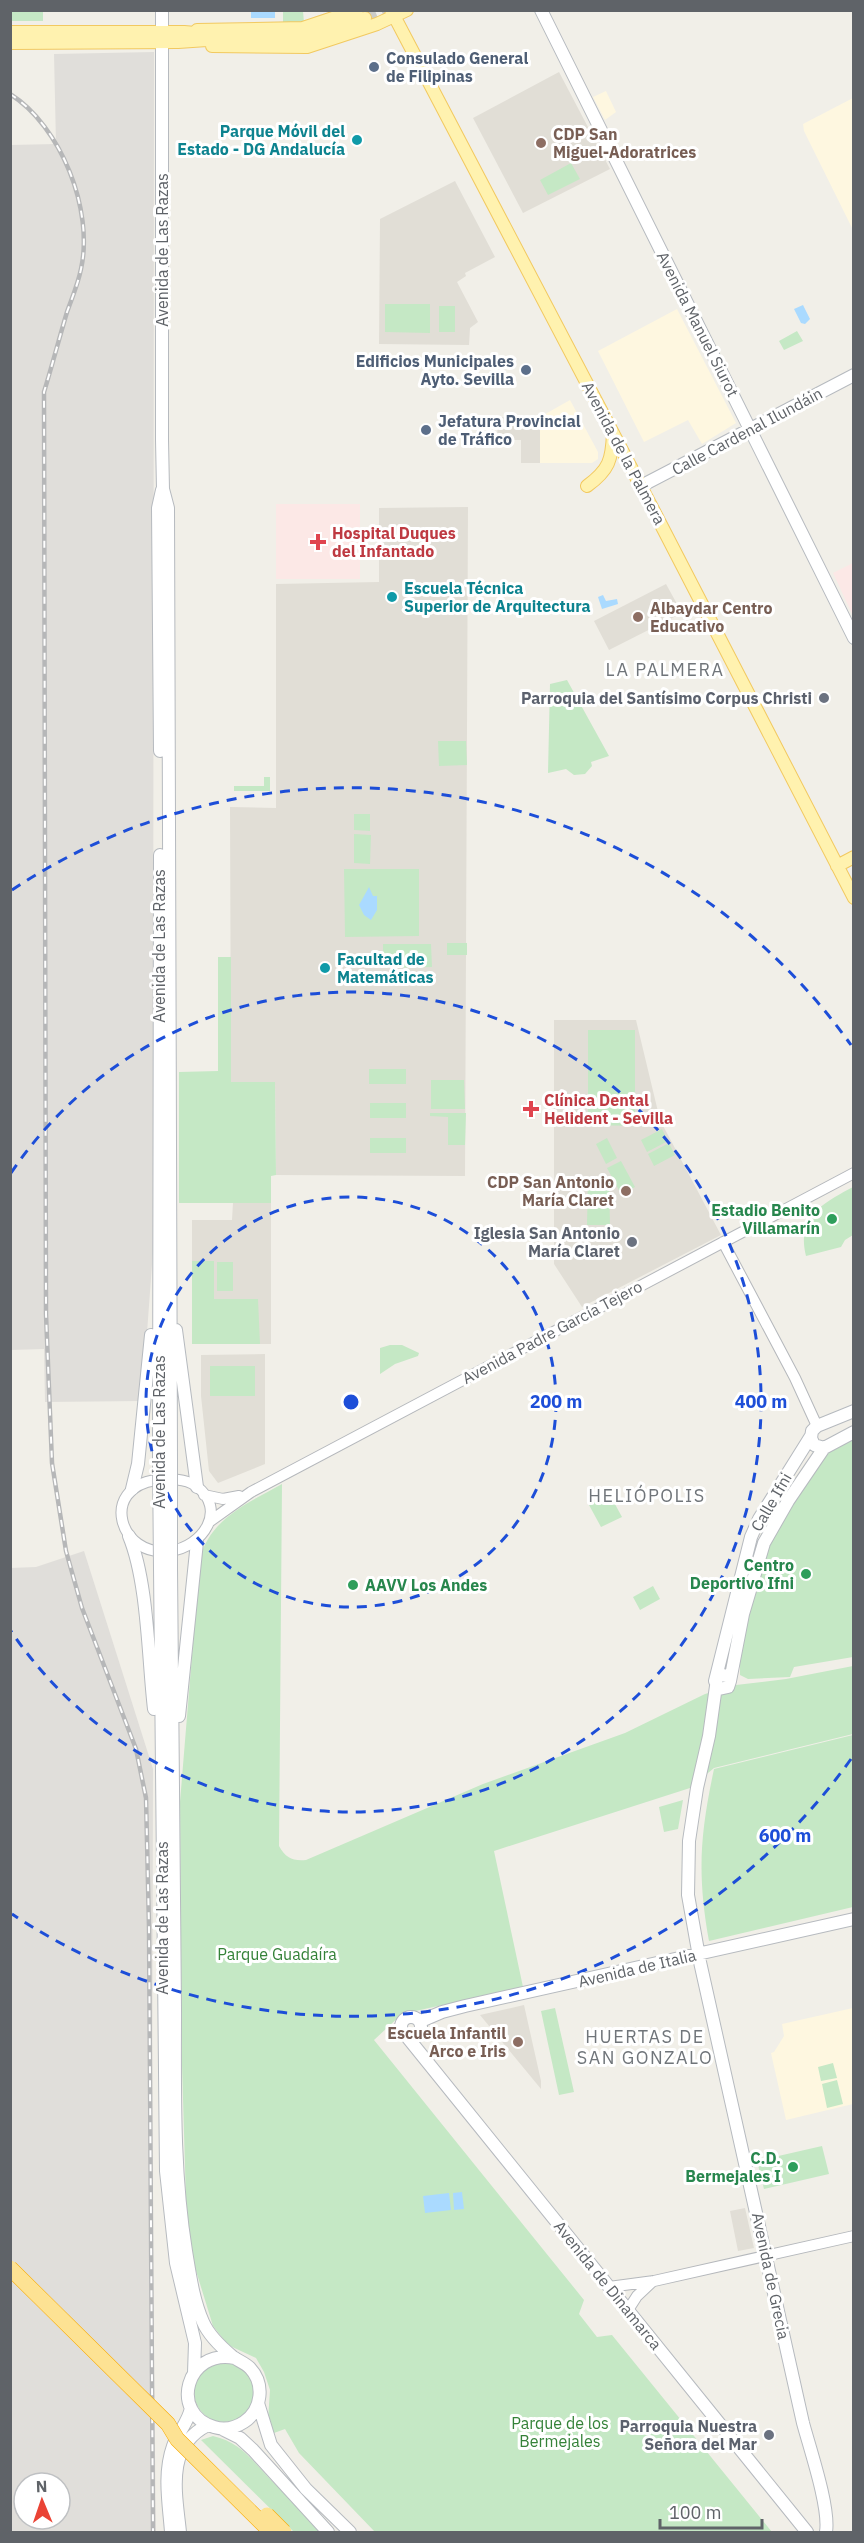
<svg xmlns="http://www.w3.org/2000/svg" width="864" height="2543" font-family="'IBM Plex Sans',sans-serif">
	<rect width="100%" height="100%" fill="#f1efe8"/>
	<path fill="#fef7e0" d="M606,91l10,21 -11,8 -12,-23z
		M853,98v132l-49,-99 -1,-7z
		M677,309l59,114 -34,21 -14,-24 -44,22 -46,-91z
		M570,400l28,52v7l-6,4h-52v-46z
		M853,2008v96l-67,16 -15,-67 3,-1 10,-16 -2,-12z"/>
	<path fill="#e0deda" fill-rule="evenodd" d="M154,52l-1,1199 -11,150 -97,1 -1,-53 -33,1 -1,-1205 46,-1 -2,-90z
		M84,1551l69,218 -1,445 4,318h-145l-1,-964 26,-1zM24,2483h36v36h-36z"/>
	<path fill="#e1ded6" d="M559,72l51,97 -87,44 -50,-95z
		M455,181l40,76 -30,16 1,3 -9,6 21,40 -8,6 -1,17 -90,-1 1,-125z
		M498,417h42v46h-19v-23h-24z
		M468,507l-3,669 -189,-1 -1,-93h-44l-1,-275 46,1v-224l103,-2v-74z
		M666,584l16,29 -73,37 -15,-29z
		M554,1020h82l24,100 61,115 -139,72 -28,-43z
		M233,1203h38v141h-79v-124h40z
		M265,1354v110l-47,19 -9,-12 -8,-75v-41z
		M524,2005l17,76v8l-61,-74z
		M745,2208l9,40 -16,3 -8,-40z"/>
	<path fill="#fce8e6" d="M276,504h84v75h-84z
		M853,563v53l-20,-43z"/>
	<path fill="#c5e8c5" d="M10,11h33v10h-32z
		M283,11h20l1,12h-21z
		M571,163l9,16 -32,16 -8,-15z
		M385,304h45v29l-45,-1z
		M439,306h16v26h-16z
		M797,331l6,10 -19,9 -5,-9z
		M567,680l42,76 -18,6 1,4 -7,8 -11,1 -8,-6 -18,4 2,-89z
		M438,741h28l1,24 -28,1z
		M264,777h6v14h-36v-5h30z
		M354,814h16v17l-16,-1z
		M354,834l17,1 -1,29 -16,-1z
		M344,869h75v67l-74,1z
		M447,943h20v12h-20z
		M383,944h48l1,23 -49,1z
		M218,957h13v125h44l1,93 -5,1v27h-92v-131l39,-1z
		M588,1030h47v96l-47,-1z
		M369,1069h37v15h-37z
		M431,1080h33l1,29h-34z
		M370,1103h36v15h-36z
		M430,1113h36l-1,32h-17v-28l-18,-1z
		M662,1129l6,12 -21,11 -6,-12z
		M370,1138h36v15h-36z
		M607,1138l10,20 -11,6 -10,-20z
		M669,1143l6,12 -21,11 -6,-12z
		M621,1161l14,26 -14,7 -14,-26z
		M588,1179l21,1 1,45h-23z
		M853,1187v48l-8,5 -4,7 -35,9c-10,-39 17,-53 47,-69z
		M192,1261h22v38h44l2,45h-68z
		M217,1262h16v29h-16z
		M390,1345h12l17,8 -1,3 -23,8 -15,10v-26z
		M210,1366h45v30h-45z
		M853,1435v222l-59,10 -4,10 -42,2 -8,-4v-22l7,-39 17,-63 52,-91z
		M282,1484l-3,362c7,12 13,15 27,14l177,-76 142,-51 80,-39 31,-9 50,-6 67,-13v68l-139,34 -24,20 -196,63 29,136 -121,27 -28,26 210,260 -5,14 18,23 15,-2 160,197h-397l-76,-79 -14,-24 -11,4 -6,-13 2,-30 -6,-18 -8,-14 -28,-13 -15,-19 -20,-65 -7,-60 -4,-136 -2,-263 20,-244c11,-40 48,-55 82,-74z
		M610,1495l12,22 -21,10 -12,-22z
		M653,1586l7,13 -20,11 -7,-13z
		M853,1735v172l-144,34c-12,-67 -9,-106 5,-172z
		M683,1800l-5,29 -14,3 -5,-25z
		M555,2008l19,84 -15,3 -18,-84z
		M833,2063l4,15 -16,3 -3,-14z
		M837,2080l6,24 -16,4 -5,-24z
		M822,2146l7,28 -65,15 -7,-28z
		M194 2392a30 30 0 1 1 60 0a30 30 0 1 1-60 0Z
		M213,2436c27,6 39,24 58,44 17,18 36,35 53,52h-30l-93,-92z"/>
	<path fill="#aadaff" d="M251,11h24v7h-24z
		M803,305l7,14 -5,5 -4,-1 -7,-14z
		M603,595l3,6 11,-2 1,5 -16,5 -4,-12z
		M369,887l4,9h4v14l-6,10 -7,-5 -5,-10z
		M462,2192l2,17 -10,1 -1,-17z
		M449,2193l2,17 -26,3 -2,-17z"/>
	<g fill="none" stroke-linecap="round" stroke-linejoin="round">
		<path stroke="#ccccc8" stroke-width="12" stroke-dasharray="12 6" stroke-linecap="butt" d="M365,18l20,-8"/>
		<defs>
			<path id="tertiary" d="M723,1242l72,136 22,48
				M156,1480c14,-1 29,-2 40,6 32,23 7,61 -26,65 -51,7 -71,-63 -14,-71z
				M204,1495l19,4 16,-3
				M209,1522l42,-30 603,-319
				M609,2287l45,-6 200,-45
				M628,2310l9,-14 16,-15"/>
			<path id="secondary" d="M162,10v430l1,49 5,19 3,952
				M541,10l313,628
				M641,486l213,-111
				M160,751l-2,-243 4,-18
				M176,1330l21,157
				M854,1411l-37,15 -5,5 -1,7 3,7 10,3 30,-16
				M159,1460l1,-605
				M132,1489l6,-25 13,-129
				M129,1536c19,46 19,122 25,173
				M160,1568l6,603 10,92 19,80 -1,30
				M171,1568c1,147 3,294 4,440 0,81 -2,163 11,243 4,24 7,48 17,71 6,14 18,25 30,35 6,4 12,6 17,11 15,16 12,42 -6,54 -9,6 -20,8 -30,5 -45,-13 -28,-79 21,-69
				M717,1677l5,-2 5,1 3,5 -2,6 -9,2 -4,-8 36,-144 8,-18 52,-83
				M730,1681l13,-67 21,-71 24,-42 36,-53
				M716,1686l-7,50 -12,52 -8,53 -1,54 12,67 103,461c7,26 27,85 23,109
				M179,1716l18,-174
				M401 2027a10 10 0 1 1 20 0a10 10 0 1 1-20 0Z
				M421,2021l21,-9 23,-6 389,-87
				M408,2038l399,494
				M258,2403l13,42 35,44 44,43
				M222,2429l18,9 13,12 75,82
				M171,2532c-2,-28 -8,-58 2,-86 5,-14 15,-23 18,-38
				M180,2532c-4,-39 -15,-86 28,-107"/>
			<path id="primary" d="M391,10l266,507 197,381
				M197,30l106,-2 54,-18
				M10,32h174l23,2
				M10,43l168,-1 58,-4 65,-1 14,-2 50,-17
				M212,46l95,1 70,-23 30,-14
				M587,486c22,-16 25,-26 26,-53
				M837,866l17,-9"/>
		</defs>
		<use href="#tertiary" stroke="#b5b8bc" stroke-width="12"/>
		<use href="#secondary" stroke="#b6babf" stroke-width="14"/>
		<use href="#primary" stroke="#f2c960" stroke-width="14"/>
		<use href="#tertiary" stroke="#fff" stroke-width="10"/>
		<use href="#secondary" stroke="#fff" stroke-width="12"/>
		<use href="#primary" stroke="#fff2af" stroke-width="12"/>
		<defs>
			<path id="rail" d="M10,94c51,32 84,116 71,175 -3,15 -9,29 -14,43 -8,27 -15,54 -23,80l2,922 6,149 14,88 16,57 54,141 10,49 3,129 4,605"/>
		</defs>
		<use href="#rail" stroke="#b6b7b8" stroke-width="4.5"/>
		<use href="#rail" stroke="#fff" stroke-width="2" stroke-dasharray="7" stroke-linecap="butt"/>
		<defs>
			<path id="secondary-bridge" d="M159,1460l1,108
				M171,1460v108"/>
			<path id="motorway-bridge" d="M10,2268l158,156 9,15 94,93
				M267,2515l17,17"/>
		</defs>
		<use href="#secondary-bridge" stroke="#b6babf" stroke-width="14" stroke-linecap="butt"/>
		<use href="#motorway-bridge" stroke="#f9ab00" stroke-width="16" stroke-linecap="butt"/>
		<use href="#secondary-bridge" stroke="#fff" stroke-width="12"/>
		<use href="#motorway-bridge" stroke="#fde293" stroke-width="15"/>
	</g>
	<g fill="none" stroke="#1d4ed8" stroke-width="3" stroke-dasharray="10 8">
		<circle cx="351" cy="1402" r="205"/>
		<path d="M11 1173A410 410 0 1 1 11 1631"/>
		<path d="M851 1759A614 614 0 0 1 12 1914M12 890A614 614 0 0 1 851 1045"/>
	</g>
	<g fill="#5c6f8a" stroke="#fff" stroke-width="2">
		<circle cx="374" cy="67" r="6"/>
		<circle cx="526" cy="370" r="6"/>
		<circle cx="426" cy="430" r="6"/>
	</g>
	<g fill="#0f9aa8" stroke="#fff" stroke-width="2">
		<circle cx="357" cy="140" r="6"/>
		<circle cx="392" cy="597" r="6"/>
		<circle cx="325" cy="968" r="6"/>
	</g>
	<g fill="#8d6e63" stroke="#fff" stroke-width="2">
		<circle cx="541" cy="143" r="6"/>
		<circle cx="638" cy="617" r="6"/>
		<circle cx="626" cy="1191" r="6"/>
		<circle cx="518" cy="2042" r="6"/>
	</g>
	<g fill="#e0444e" stroke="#fff" stroke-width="2">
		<path d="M315 533h6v6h6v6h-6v6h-6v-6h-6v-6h6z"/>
		<path d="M528 1100h6v6h6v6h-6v6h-6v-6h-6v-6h6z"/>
	</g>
	<g fill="#6b7280" stroke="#fff" stroke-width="2">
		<circle cx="824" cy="698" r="6"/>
		<circle cx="632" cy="1242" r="6"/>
		<circle cx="769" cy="2435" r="6"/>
	</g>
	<g fill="#2e9e5b" stroke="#fff" stroke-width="2">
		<circle cx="832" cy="1219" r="6"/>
		<circle cx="806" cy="1574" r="6"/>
		<circle cx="353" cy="1585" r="6"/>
		<circle cx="793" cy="2167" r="6"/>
	</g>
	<g text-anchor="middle" stroke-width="6" stroke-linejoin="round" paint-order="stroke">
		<g font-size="16" font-weight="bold" fill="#4e5e75" stroke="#fff" text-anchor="start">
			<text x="386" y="64">Consulado General<tspan x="386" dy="18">de Filipinas</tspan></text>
			<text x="514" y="367" text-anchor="end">Edificios Municipales<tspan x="514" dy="18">Ayto. Sevilla</tspan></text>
			<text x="438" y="427">Jefatura Provincial<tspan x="438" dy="18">de Tráfico</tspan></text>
		</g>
		<g font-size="16" font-weight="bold" fill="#0d838f" stroke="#fff" text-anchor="start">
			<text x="345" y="137" text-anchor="end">Parque Móvil del<tspan x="345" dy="18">Estado - DG Andalucía</tspan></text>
			<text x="404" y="594">Escuela Técnica<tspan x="404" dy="18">Superior de Arquitectura</tspan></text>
			<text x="337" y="965">Facultad de<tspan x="337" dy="18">Matemáticas</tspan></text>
		</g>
		<g font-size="16" font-weight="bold" fill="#785e54" stroke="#fff" text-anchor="start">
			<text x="553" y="140">CDP San<tspan x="553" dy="18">Miguel-Adoratrices</tspan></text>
			<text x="650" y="614">Albaydar Centro<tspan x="650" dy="18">Educativo</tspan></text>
			<text x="614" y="1188" text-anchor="end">CDP San Antonio<tspan x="614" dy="18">María Claret</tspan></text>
			<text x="506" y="2039" text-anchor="end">Escuela Infantil<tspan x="506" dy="18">Arco e Iris</tspan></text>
		</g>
		<g font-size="16" fill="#5f6368" stroke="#fff">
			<text transform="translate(162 250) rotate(-90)" y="6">Avenida de Las Razas</text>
			<text transform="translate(698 324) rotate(63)" y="6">Avenida Manuel Siurot</text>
			<text transform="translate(747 431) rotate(-28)" y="6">Calle Cardenal Ilundáin</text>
			<text transform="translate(624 453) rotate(62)" y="6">Avenida de la Palmera</text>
			<text transform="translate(159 946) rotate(-90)" y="6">Avenida de Las Razas</text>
			<text transform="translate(552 1332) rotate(-28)" y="6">Avenida Padre García Tejero</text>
			<text transform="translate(159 1432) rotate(-90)" y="6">Avenida de Las Razas</text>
			<text transform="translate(771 1502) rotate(-60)" y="6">Calle Ifni</text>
			<text transform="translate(162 1918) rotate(-90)" y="6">Avenida de Las Razas</text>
			<text transform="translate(637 1968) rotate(-13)" y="6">Avenida de Italia</text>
			<text transform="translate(771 2276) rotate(78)" y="6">Avenida de Grecia</text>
			<text transform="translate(608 2285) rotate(51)" y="6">Avenida de Dinamarca</text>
		</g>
		<g font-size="16" font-weight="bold" fill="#be3a42" stroke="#fff" text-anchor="start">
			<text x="332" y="539">Hospital Duques<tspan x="332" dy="18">del Infantado</tspan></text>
			<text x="544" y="1106">Clínica Dental<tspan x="544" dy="18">Helident - Sevilla</tspan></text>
		</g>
		<g font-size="16" font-weight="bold" fill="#5b616d" stroke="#fff" text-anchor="end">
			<text x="812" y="704">Parroquia del Santísimo Corpus Christi</text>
			<text x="620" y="1239">Iglesia San Antonio<tspan x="620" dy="18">María Claret</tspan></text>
			<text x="757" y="2432">Parroquia Nuestra<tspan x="757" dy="18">Señora del Mar</tspan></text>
		</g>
		<g font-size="16" font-weight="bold" fill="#27864d" stroke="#fff" text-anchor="end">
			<text x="820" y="1216">Estadio Benito<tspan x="820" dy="18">Villamarín</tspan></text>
			<text x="794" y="1571">Centro<tspan x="794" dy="18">Deportivo Ifni</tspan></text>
			<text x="365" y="1591" text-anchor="start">AAVV Los Andes</text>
			<text x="781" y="2164">C.D.<tspan x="781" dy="18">Bermejales I</tspan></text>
		</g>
		<g font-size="16" fill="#348238" stroke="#fff">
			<text x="277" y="1960">Parque Guadaíra</text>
			<text x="560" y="2429">Parque de los<tspan x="560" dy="18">Bermejales</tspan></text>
		</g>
		<g font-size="18" letter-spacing="1.5" fill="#70757a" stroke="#fff">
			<text x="665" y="676">LA PALMERA</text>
			<text x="647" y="1502">HELIÓPOLIS</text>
			<text x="645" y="2043">HUERTAS DE<tspan x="645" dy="21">SAN GONZALO</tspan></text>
		</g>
	</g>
	<circle cx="351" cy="1402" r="9" fill="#1d4ed8" stroke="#fff" stroke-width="3"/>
	<g font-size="18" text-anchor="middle" font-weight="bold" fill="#1d4ed8" stroke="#fff" stroke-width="6" stroke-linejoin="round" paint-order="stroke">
		<text x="556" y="1408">200 m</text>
		<text x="761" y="1408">400 m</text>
		<text x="785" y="1842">600 m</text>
	</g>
	<rect width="864" height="2543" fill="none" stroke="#5f6368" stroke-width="24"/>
	<g transform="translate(42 2501) rotate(358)"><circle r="28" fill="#ffffff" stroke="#bfc1c3" stroke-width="1.5"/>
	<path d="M0-4.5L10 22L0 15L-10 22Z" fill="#ea4335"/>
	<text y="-9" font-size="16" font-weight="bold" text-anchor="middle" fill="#5f6368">N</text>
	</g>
	<path d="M660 2519v9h102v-9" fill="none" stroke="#5f6368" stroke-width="3"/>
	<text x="669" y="2519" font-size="18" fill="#5f6368" stroke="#ffffff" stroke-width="4.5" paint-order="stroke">100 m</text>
</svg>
